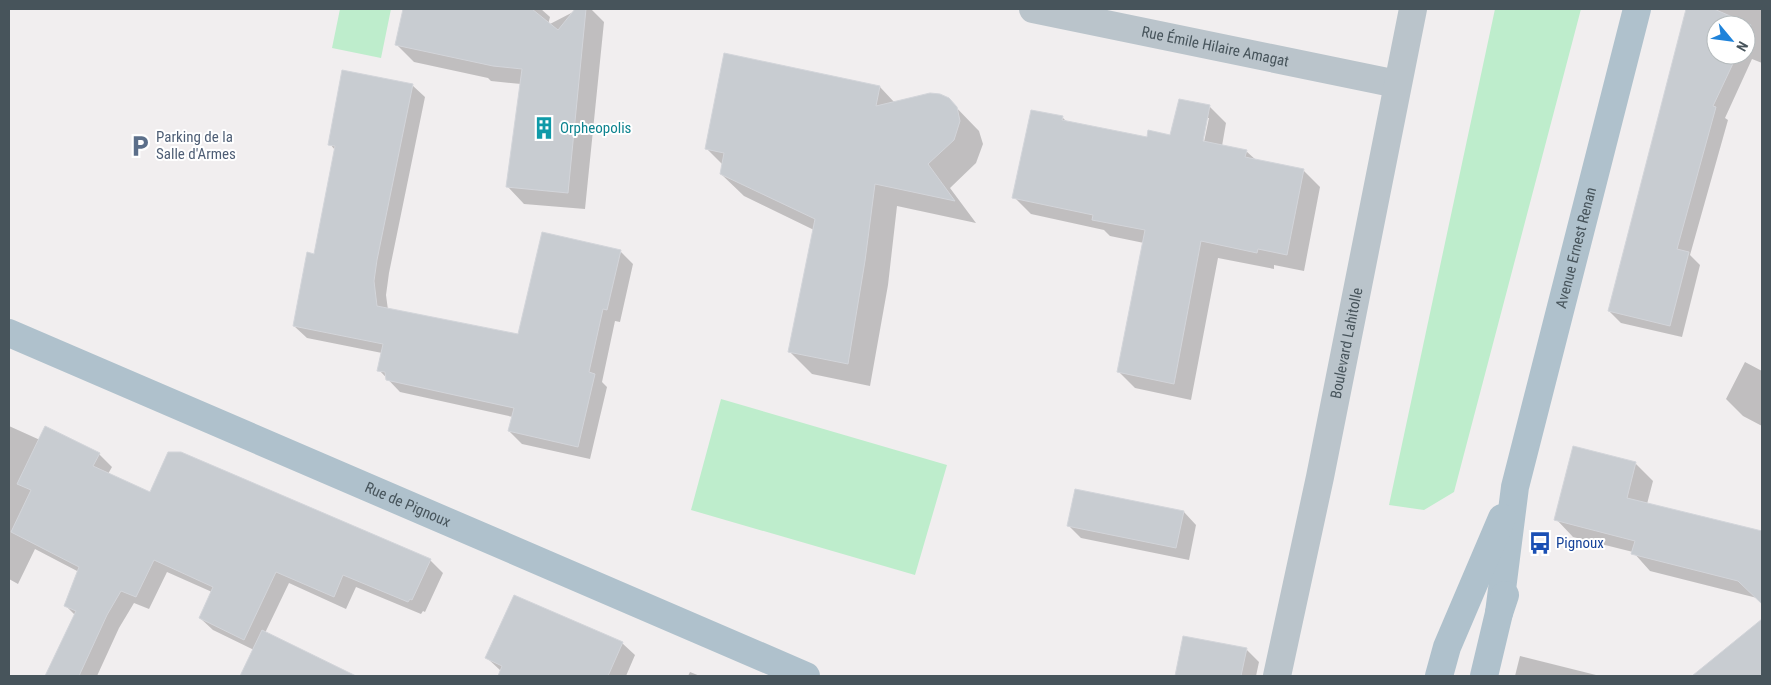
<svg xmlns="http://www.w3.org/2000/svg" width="1771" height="685" font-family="'Roboto Condensed',sans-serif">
	<rect width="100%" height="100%" fill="#f1eeef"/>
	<path fill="#beedcc" d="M340,9h51l-10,49 -49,-10z
		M1495,9h86l-127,483 -30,18 -35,-5z
		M721,399l226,66 -32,110 -224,-65z"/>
	<path fill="#0003" fill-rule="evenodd" d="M404,9h137l9,8 -2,8 31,-16h12l13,13 -19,187 -61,-5 -17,-18 14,-102 -30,-3 -3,-3 -74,-16 -18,-18z
		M1688,9h74v54l-10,-4 -27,59 3,2 -38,135 10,10 -18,72 -61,-14 -12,-12zM1716,25h30v30h-30z
		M412,85l13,12 -36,176 -3,22 2,15 131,26 102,-84 12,12 -13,58 -5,-1 -13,61 5,5 -17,72 -68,-15 -13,-13 4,-14 -113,-25 -21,-22 3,-17 -75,-15 -13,-12 21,-71 20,-105 -5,-6z
		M880,87l15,16 53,-4 31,32 4,13 -7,19 -26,25 26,35 -79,-17 -9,79 -18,101 -58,-12 -23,-23 25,-121 -70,-34 -23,-22 2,-9 -16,-16z
		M1209,106l17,17 -4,23 24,5 10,9 47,10 17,17 -16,84 -30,-6v4l-56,-11 -27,142 -56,-12 -17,-17 26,-128 -34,-7 -6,-6 -73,-16 -17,-17 49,-79 4,4 81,17 23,-3zM1206,118h3l-6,29h-2z
		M1745,362l17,9v55l-19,-10 -17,-17z
		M9,426l31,14 59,14 13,13 -4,7 42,19 280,67 13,13 -18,39 -2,-1 -2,3 -65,-27 -10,22 -57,-26 -24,50 89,43h-113l13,-26 -41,-20 -13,-12 12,-26 -45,-20 -18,37 -15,-6 -15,25 -22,48h-51l29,-61 -9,-9 13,-34 -44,-23 -17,35 -9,-5z
		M1635,463l18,18 -6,23 115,29v70l-5,-5 -107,-27 -17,-19 -60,-15 -17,-18z
		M1184,512l12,13 -7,35 -108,-22 -13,-13z
		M1762,621v55h-68z
		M1184,638l62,11 13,13 -3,14h-80z
		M622,643l13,12 -9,21h-127l2,-5 -14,-13z
		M1520,656l80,20h-85z
		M690,672l10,4h-12z"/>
	<path fill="#c8ccd1" stroke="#d3d5da" d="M403,9h129l26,21 17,-21h11l-18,184 -62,-6 16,-118 -29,-3 -98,-21z
		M1686,9h28l37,16 -5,10v-10h-30v30h21l-24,51 3,1 -39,142 12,3 -19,74 -62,-15z
		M724,53l156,33 -4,20 54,-13 10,1 9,4 8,9 3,14 -6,19 -26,24 27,37 -80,-17 -10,77 -17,103 -60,-12 27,-133 -95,-45 4,-21 -19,-4z
		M342,70l71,14 -36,176 -3,21 3,25 141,28 24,-102 79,18 -14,60 -4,-1 -14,63 6,2 -17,73 -70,-16 6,-23 -128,-28 -1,-8 -8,-1 6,-27 -90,-18 14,-74 7,2 21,-108 -7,-1z
		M1179,99l31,6 -7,36 44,9 -2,7 59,12 -17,86 -29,-6 -1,4 -56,-12 -27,143 -57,-12 28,-142 -53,-10 1,-5 -81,-17 19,-88 32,6 -1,4 85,17 1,-7 22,5z
		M45,426l55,27 -7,13 57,26 18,-40h13l250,107 -19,41 -2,-1 -2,3 -65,-27 -9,22 -58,-25 -32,68 -45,-22 14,-31 -59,-27 -18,37 -15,-6 -14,24 -28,61h-34l31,-65 -12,-5 15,-39 -68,-35 20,-42 -14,-6z
		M1573,446l63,16 -9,36 135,33v73l-24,-23 -107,-27 4,-13 -81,-21z
		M1075,489l109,22 -8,37 -109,-22z
		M514,595l109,47 -15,34h-110l4,-10 -17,-8z
		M1762,619v57h-70z
		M262,630l94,46h-116z
		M1183,636l64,12 -6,28h-66z"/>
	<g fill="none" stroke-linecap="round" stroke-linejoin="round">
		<g stroke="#bac4cb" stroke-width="28">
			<path id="s1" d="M1033,9l364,75"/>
			<path id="s2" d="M1277,676l43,-199 93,-468"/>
		</g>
		<g stroke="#afc1cc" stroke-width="28">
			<path id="s3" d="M9,333l797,343"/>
			<path id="s4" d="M1499,613l16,-126 122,-478"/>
			<path d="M1439,676l8,-29 55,-129"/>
			<path d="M1484,676l15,-63 6,-18"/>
		</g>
	</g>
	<defs>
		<symbol id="building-bare" viewBox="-9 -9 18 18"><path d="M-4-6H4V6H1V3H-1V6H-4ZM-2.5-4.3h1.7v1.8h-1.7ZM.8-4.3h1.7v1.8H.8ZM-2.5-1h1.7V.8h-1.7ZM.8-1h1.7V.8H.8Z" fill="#0f9aa8" stroke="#fff" stroke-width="2.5" paint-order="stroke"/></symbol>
		<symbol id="parking-bare" viewBox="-9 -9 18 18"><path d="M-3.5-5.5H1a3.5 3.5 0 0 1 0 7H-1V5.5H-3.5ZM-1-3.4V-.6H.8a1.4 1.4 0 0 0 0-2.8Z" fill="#5c6f8a" stroke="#fff" stroke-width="2.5" paint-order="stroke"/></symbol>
		<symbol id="bus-bare" viewBox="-9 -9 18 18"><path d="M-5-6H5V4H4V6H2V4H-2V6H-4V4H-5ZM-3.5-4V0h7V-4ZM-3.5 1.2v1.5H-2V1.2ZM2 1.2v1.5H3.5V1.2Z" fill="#1a4fb4" stroke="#fff" stroke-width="2.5" paint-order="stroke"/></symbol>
	</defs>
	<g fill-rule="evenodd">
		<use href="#building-bare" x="528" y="112" width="32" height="32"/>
		<use href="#parking-bare" x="124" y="130" width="32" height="32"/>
		<use href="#bus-bare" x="1524" y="527" width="32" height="32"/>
	</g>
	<g text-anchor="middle" stroke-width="4" stroke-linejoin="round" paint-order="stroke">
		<g font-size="15" fill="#47545b" stroke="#fff">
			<text dy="5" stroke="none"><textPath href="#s1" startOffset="186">Rue Émile Hilaire Amagat</textPath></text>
			<text dy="5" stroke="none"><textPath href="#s4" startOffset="374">Avenue Ernest Renan</textPath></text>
			<text dy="5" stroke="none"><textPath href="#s2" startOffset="340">Boulevard Lahitolle</textPath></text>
			<text dy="5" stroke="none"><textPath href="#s3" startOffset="434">Rue de Pignoux</textPath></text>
		</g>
		<g font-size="15" fill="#0d838f" stroke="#fff" text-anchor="start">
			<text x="560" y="133">Orpheopolis</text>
		</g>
		<g font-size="15" fill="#4e5e75" stroke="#fff" text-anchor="start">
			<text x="156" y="142">Parking de la<tspan x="156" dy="17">Salle d'Armes</tspan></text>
		</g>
		<g font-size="15" fill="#164399" stroke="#fff" text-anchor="start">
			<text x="1556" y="548">Pignoux</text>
		</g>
	</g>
	<rect width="1771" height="685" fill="none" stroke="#47545b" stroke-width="20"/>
	<g transform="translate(1731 40) rotate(119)"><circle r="24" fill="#ffffff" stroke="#b5bbbd"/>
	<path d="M0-4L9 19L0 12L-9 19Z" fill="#1f83da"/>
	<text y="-8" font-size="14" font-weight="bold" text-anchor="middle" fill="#47545b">N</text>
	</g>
</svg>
